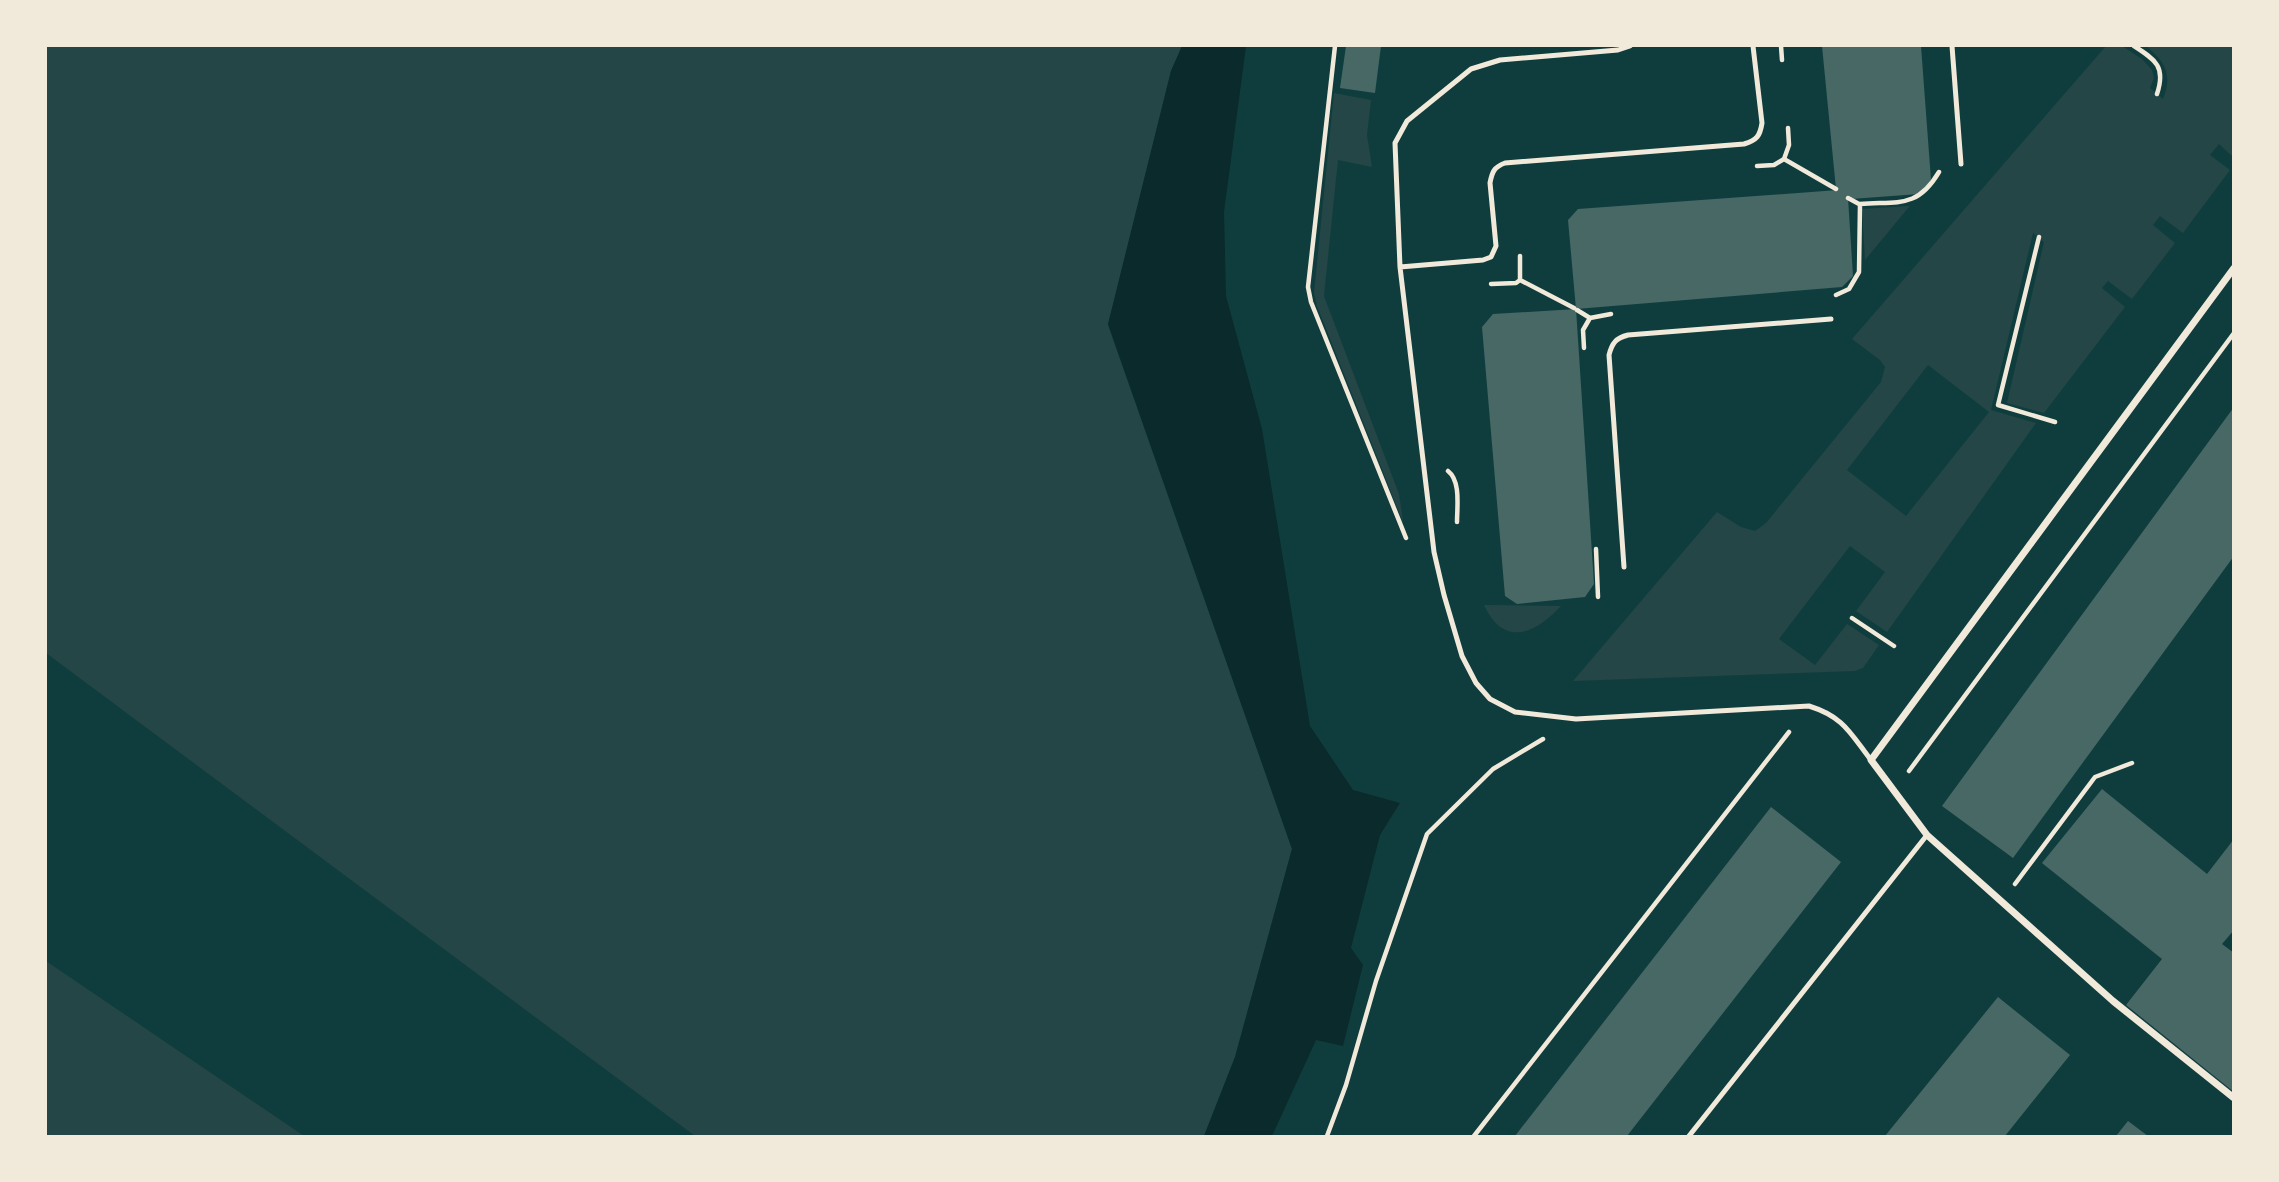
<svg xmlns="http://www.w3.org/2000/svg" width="2279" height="1182" font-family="'Roboto Serif',serif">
	<rect width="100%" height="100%" fill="#0f3d3e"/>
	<path fill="#244646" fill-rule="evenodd" d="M46,46h1136l-11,25 -63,254 184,524 -57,208 -31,79h-509l-649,-483z
		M2106,46h16l20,13 10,11 2,8 -4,10 13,11c10,-24 2,-38 -17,-53h87v111l-14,-13 -9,11 20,15 -47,63 -23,-17 -7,9 22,18 -43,56 -24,-18 -6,7 23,19 -81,106 -37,-10 37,-161 -11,-9 -42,177 45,13 -149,209 -31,-21 29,-39 -35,-26 -71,93 36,26 32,-41 32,21 -16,23 -8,3 -282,10 144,-169 24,15 14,4 11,-8 115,-141 4,-15 -5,-7 -28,-21zM1928,365l61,47 -83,104 -59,-46z
		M1334,93l37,7 -4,35 5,32 -34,-7 -14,136 75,198 4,28 -86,-216 -3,-13z
		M1909,206v1l-44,53 -3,-51z
		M1484,605l77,1c-26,28 -57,42 -77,-1z
		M46,961l258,175h-258z"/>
	<path fill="#0a2a2b" d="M1182,46h64l-22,166 2,84 36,133 48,297 43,64 47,13 -20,32 -29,113 12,17 -20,81 -27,-6 -44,96h-68l31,-79 57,-208 -184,-525 63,-253z"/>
	<path fill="#486865" d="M1346,46h35l-6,47 -35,-5z
		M1822,46h99l10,134 -12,14 -68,5 -3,-1 5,78 -11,11 -266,22 -8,-89 10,-11 260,-19 -2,-1z
		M1576,309l18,275 -9,13 -68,7 -12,-8 -23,-269 11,-13z
		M2234,407v149l-221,302 -71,-52z
		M2102,789l105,85 27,-35v91l-12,14 12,9v139l-108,-87 36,-46 -120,-96z
		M1771,807l70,55 -214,274h-112z
		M1998,997l72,58 -65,81h-120z
		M2128,1121l20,15h-32z"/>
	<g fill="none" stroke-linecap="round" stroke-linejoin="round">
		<path stroke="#f1e9da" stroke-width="4.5" d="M1335,46l-27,241 3,15 95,236
			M1781,46l1,14
			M2134,46c22,14 32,21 23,48
			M1784,159l52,30
			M1757,166l17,-1 10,-6 5,-14 -1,-17
			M1848,198l11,6
			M2039,237l-41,168 57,17
			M1520,280l54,28
			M1491,284l25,-1 4,-3v-24
			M1836,295l13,-6 10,-17 1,-68c38,-3 57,5 79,-32
			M1577,310l13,8
			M1584,348l-1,-18 7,-12 21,-4
			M1448,471c13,10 9,36 9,51
			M1596,549l2,48
			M1852,618l42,28
			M1909,771l325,-438
			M2015,884l80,-107 37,-14
			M1327,1136l19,-51 30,-104 51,-147 66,-65 50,-30
			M1474,1136l315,-404"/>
		<path stroke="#f1e9da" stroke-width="5" d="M1630,46l-12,4 -118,10 -29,9 -64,52 -12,22 5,124 34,285 10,43 18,61 14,27 14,16 25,13 61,7 233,-13c35,11 41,27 62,54
			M1952,46l9,118
			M1400,267l83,-7 8,-3 5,-11 -6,-63c2,-11 4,-16 15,-20l239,-19c13,-4 16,-8 18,-21l-9,-77
			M1624,567l-15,-212c3,-12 7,-17 19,-20l203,-16
			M1689,1136l238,-301"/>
		<path stroke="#f1e9da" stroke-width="7" d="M2234,268l-363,492 56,75 186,166 121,97"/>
	</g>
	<rect width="2279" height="1182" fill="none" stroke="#f1e9da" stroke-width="94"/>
</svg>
